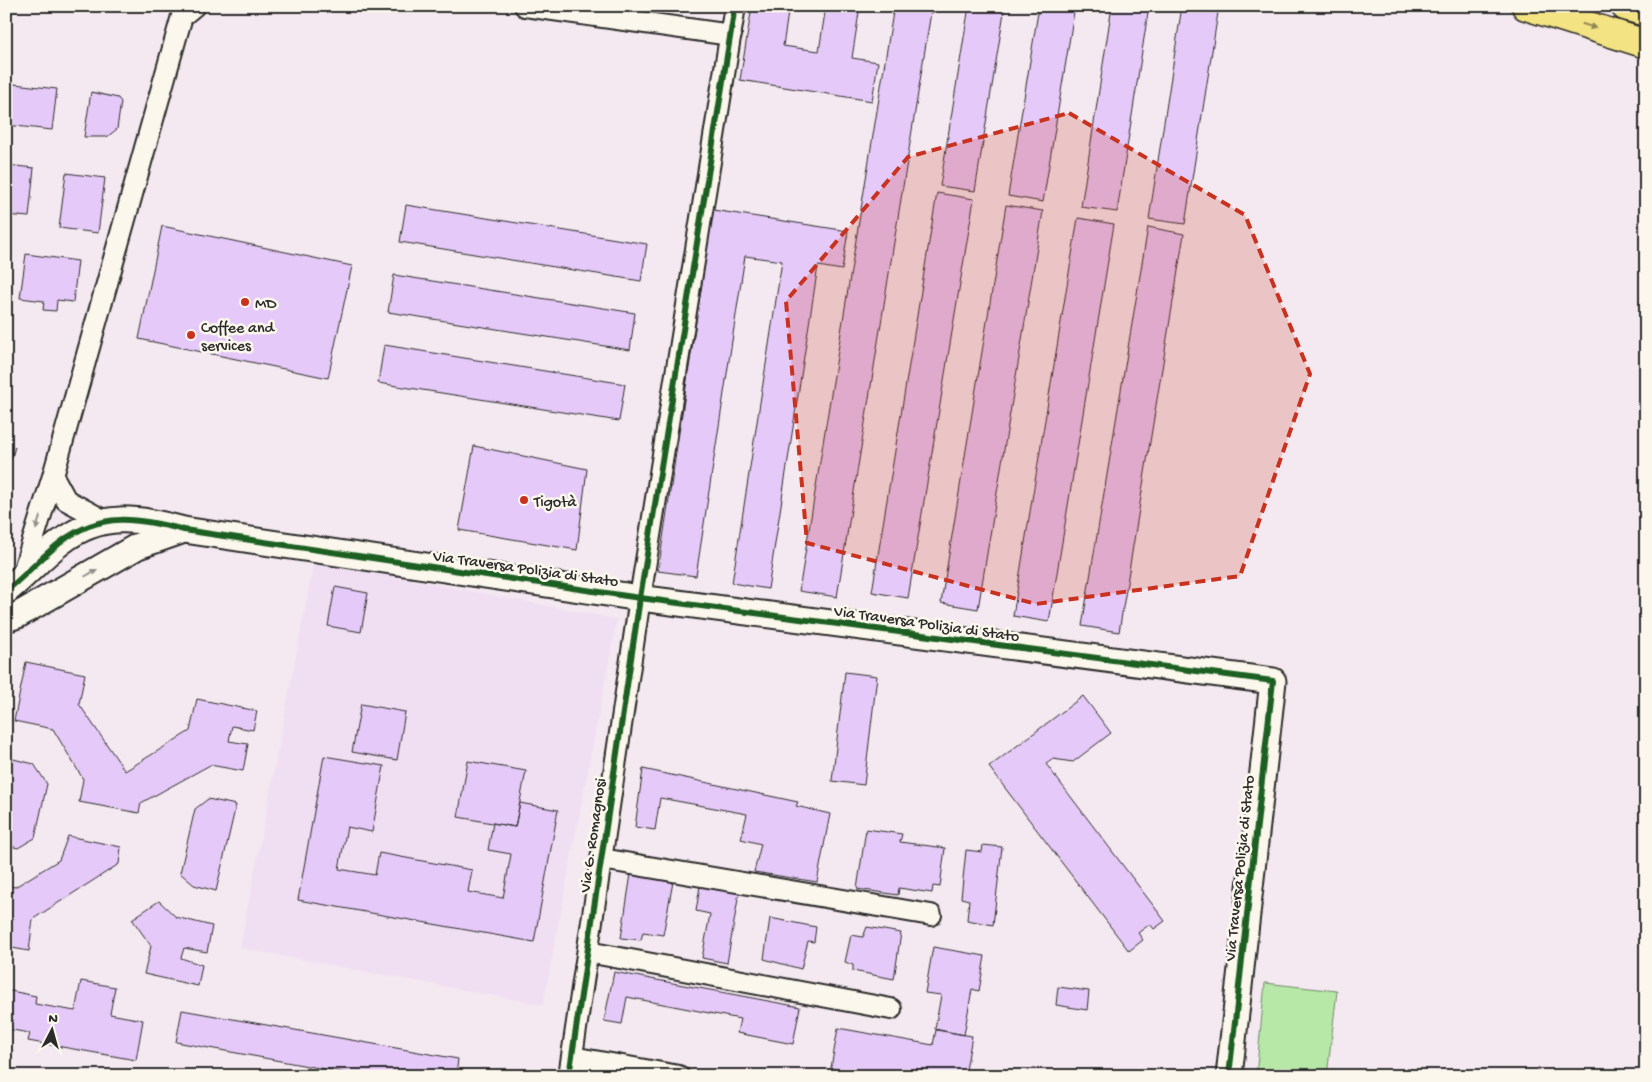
<svg xmlns="http://www.w3.org/2000/svg" width="1652" height="1082" font-family="'Gochi Hand',sans-serif">
	<rect width="100%" height="100%" fill="#f4e9f0"/>
	<filter id="ink" filterUnits="userSpaceOnUse"><feTurbulence type="fractalNoise" baseFrequency=".02" numOctaves="2"/><feDisplacementMap in="SourceGraphic" scale="10" xChannelSelector="R" yChannelSelector="G"/><feConvolveMatrix kernelMatrix="1 2 1 2 8 2 1 2 1" color-interpolation-filters="sRGB"/></filter>
	<g filter="url(#ink)">
		<path fill="#f0dff2" d="M314,561l303,58 -74,386 -303,-57z"/>
		<path fill="#b7e8a8" stroke="#718a6a" d="M1265,983l72,8 -10,85h-71z"/>
		<path fill="#e5c9f8" stroke="#2b2b2b" d="M752,6h37l-6,40 36,5 7,-45h34l-8,52 26,4 -6,39 -132,-21z
			M894,6h38l-95,591 -38,-6z
			M969,6h36l-30,185 -35,-5z
			M1039,6h36l-32,196 -35,-6z
			M1112,6h37l-32,206 -36,-5z
			M1182,6h37l-34,218 -36,-5z
			M6,83l51,6 -5,41 -46,-5z
			M91,92l27,6 3,4 -4,27 -10,8h-23z
			M6,165l28,3 -5,49 -23,-2z
			M66,173l39,5 -7,55 -39,-5z
			M937,193l37,6 -66,399 -36,-6z
			M406,205l241,39 -6,37 -241,-39z
			M1006,205l37,6 -65,398 -37,-6z
			M713,210l135,21 -6,39 -24,-4 -50,323 -36,-6 50,-322 -37,-5 -49,320 -38,-5z
			M1078,218l36,6 -65,398 -36,-6z
			M162,226l190,40 -24,112 -189,-39z
			M1148,227l36,7 -65,398 -37,-6z
			M26,254l52,7 -5,41 -16,-2 -1,11 -13,-1 1,-9 -24,-3z
			M394,275l241,38 -5,37 -242,-38z
			M384,345l241,39 -6,37 -241,-38z
			M6,445l9,2 -3,10 -6,-2z
			M474,446l113,23 -10,81 -118,-20z
			M335,587l33,6 -7,39 -33,-6z
			M26,662l59,12 -6,30 46,67 65,-40 7,-32 60,12 -4,19 -21,-4 -3,15 19,3 -5,27 -33,-6 -69,38 -2,10 -60,-11 4,-23 -30,-50 -39,-8z
			M845,672l32,4 -13,109 -32,-4z
			M1083,696l28,37 -38,29 -20,-3 -7,5 119,157 -11,8 -4,-5 -12,9 5,7 -14,11 -140,-184z
			M361,704l44,8 -8,48 -45,-8z
			M324,756l60,10 -12,66 -25,-5 -8,42 36,6 4,-22 93,17 -4,22 35,6 8,-44 -23,-4 5,-27 22,4 5,-24 38,7 -24,132 -236,-42z
			M9,758l25,6 13,20 -12,54 -17,10 -12,-3v-72z
			M468,761l58,10 -11,56 -57,-10z
			M643,769l155,33 -2,4 34,8 -13,68 -63,-10 7,-28 -20,-5 6,-25 -87,-16 -5,32 -20,-3z
			M208,799l28,6 -20,86 -22,-6 -14,-12 15,-64z
			M866,829l36,5 -2,8 45,6 -5,39 -7,-1 -1,7 -33,-5 -1,7 -41,-6z
			M68,836l53,11 -2,17 -86,55 -4,32 -23,-4v-62l9,2 44,-27z
			M983,845l19,2 -9,78 -26,-5 2,-20 -8,-2 5,-48 16,2z
			M631,874l42,8 -10,53 -20,-3 -2,8 -20,-2z
			M700,886l39,7 -12,70 -25,-5 8,-44 -14,-3z
			M159,901l17,16 36,9 -5,26 -23,-4 -3,10 21,7 -4,21 -54,-12 7,-28 -19,-27z
			M770,918l46,9 -2,15 -6,-1 -7,28 -37,-10z
			M867,927l34,6 -7,46 -41,-8v-6l-8,-3 6,-27 12,2z
			M933,947l52,9 -6,35 -7,-2 -8,46 -29,-6 6,-34 -16,-2z
			M614,972l186,35 -7,37 -56,-11 3,-14 -113,-22 -5,27 -18,-3z
			M81,981l34,6 -5,27 33,6 -7,40 -108,-19 2,-8 -24,-4v-39l30,6 -1,8 40,7z
			M1058,987l31,4 -2,19 -31,-5z
			M182,1010l276,49 -2,17h-93l-187,-34z
			M838,1028l95,17 3,-15 36,6 -7,40h-88l-46,-8z"/>
		<g fill="none" stroke-linecap="round" stroke-linejoin="round">
			<defs>
				<path id="minor" d="M525,6l206,29
					M53,476l13,24 39,21
					M21,579l32,-103 129,-460 12,-10
					M602,859l329,56
					M588,952l303,57
					M572,1057l107,19
					M569,1076l71,-478 95,-592"/>
				<path id="tertiary" d="M6,591c19,-15 35,-34 55,-49 40,-31 77,-24 123,-12l456,68 633,83 -44,395
					M6,619l12,-4 120,-69 46,-16"/>
				<path id="trunk" d="M1526,6l120,38
					M1625,6l21,6"/>
			</defs>
			<use href="#minor" stroke="#2b2b2b" stroke-width="24"/>
			<use href="#tertiary" stroke="#2b2b2b" stroke-width="29"/>
			<use href="#trunk" stroke="#2b2b2b" stroke-width="31"/>
			<use href="#minor" stroke="#fbf7ec" stroke-width="20"/>
			<use href="#tertiary" stroke="#fbf7ec" stroke-width="25"/>
			<use href="#trunk" stroke="#f4e382" stroke-width="28"/>
			<defs>
				<path id="cycleway" d="M6,591c19,-15 35,-34 55,-49 40,-31 77,-24 123,-12l456,68 633,83 -44,395
					M569,1076l71,-478 95,-592"/>
			</defs>
			<use href="#cycleway" stroke="#fbf7ec" stroke-width="9"/>
			<use href="#cycleway" stroke="#1b5e20" stroke-width="6"/>
		</g>
		<defs><path id="oneway-solid" d="M-6-.8H1V-3.2L6.5 0L1 3.2V.8H-6Z" transform="scale(1.25)"/></defs>
		<use fill="#908756" href="#oneway-solid" transform="translate(1589 26) rotate(17)"/>
		<g fill="#93918c">
			<use href="#oneway-solid" transform="translate(38 523) rotate(107)"/>
			<use href="#oneway-solid" transform="translate(91 573) rotate(-30)"/>
		</g>
	</g>
	<path fill="#c8321e" fill-opacity="0.2" stroke="#c8321e" stroke-width="4" stroke-dasharray="10 6" stroke-linejoin="round" d="M1069,113l176,102 65,159 -70,202 -204,28 -229,-61 -21,-242 122,-144z"/>
	<g fill="#c8321e" stroke="#fbf7ec" stroke-width="2">
		<circle cx="245" cy="302" r="5"/>
		<circle cx="191" cy="335" r="5"/>
		<circle cx="524" cy="500" r="5"/>
	</g>
	<g text-anchor="middle" stroke-width="5" stroke-linejoin="round" paint-order="stroke">
		<g font-size="16" fill="#2b2b2b" stroke="#fbf7ec" text-anchor="start">
			<text x="255" y="308">MD</text>
			<text x="201" y="332">Coffee and<tspan x="201" dy="18">services</tspan></text>
			<text x="534" y="506">Tigotà</text>
		</g>
		<g font-size="16" fill="#2b2b2b" stroke="#fbf7ec">
			<text transform="translate(526 567) rotate(8)" y="6">Via Traversa Polizia di Stato</text>
			<text transform="translate(927 622) rotate(8)" y="6">Via Traversa Polizia di Stato</text>
			<text transform="translate(591 835) rotate(-82)" y="6">Via G. Romagnosi</text>
			<text transform="translate(1238 868) rotate(-84)" y="6">Via Traversa Polizia di Stato</text>
		</g>
	</g>
	<rect width="1652" height="1082" fill="none" stroke="#fbf7ec" stroke-width="25"/>
	<rect x="12" y="12" width="1627" height="1057" fill="none" stroke="#2b2b2b" stroke-width="2" filter="url(#ink)"/>
	<g transform="translate(52 1030) rotate(6)" stroke="#fbf7ec" stroke-width="4" paint-order="stroke">
	<path d="M0-4L9 19L0 12L-9 19Z" fill="#2b2b2b"/>
	<text y="-8" font-size="14" font-weight="bold" text-anchor="middle" fill="#2b2b2b">N</text>
	</g>
</svg>
